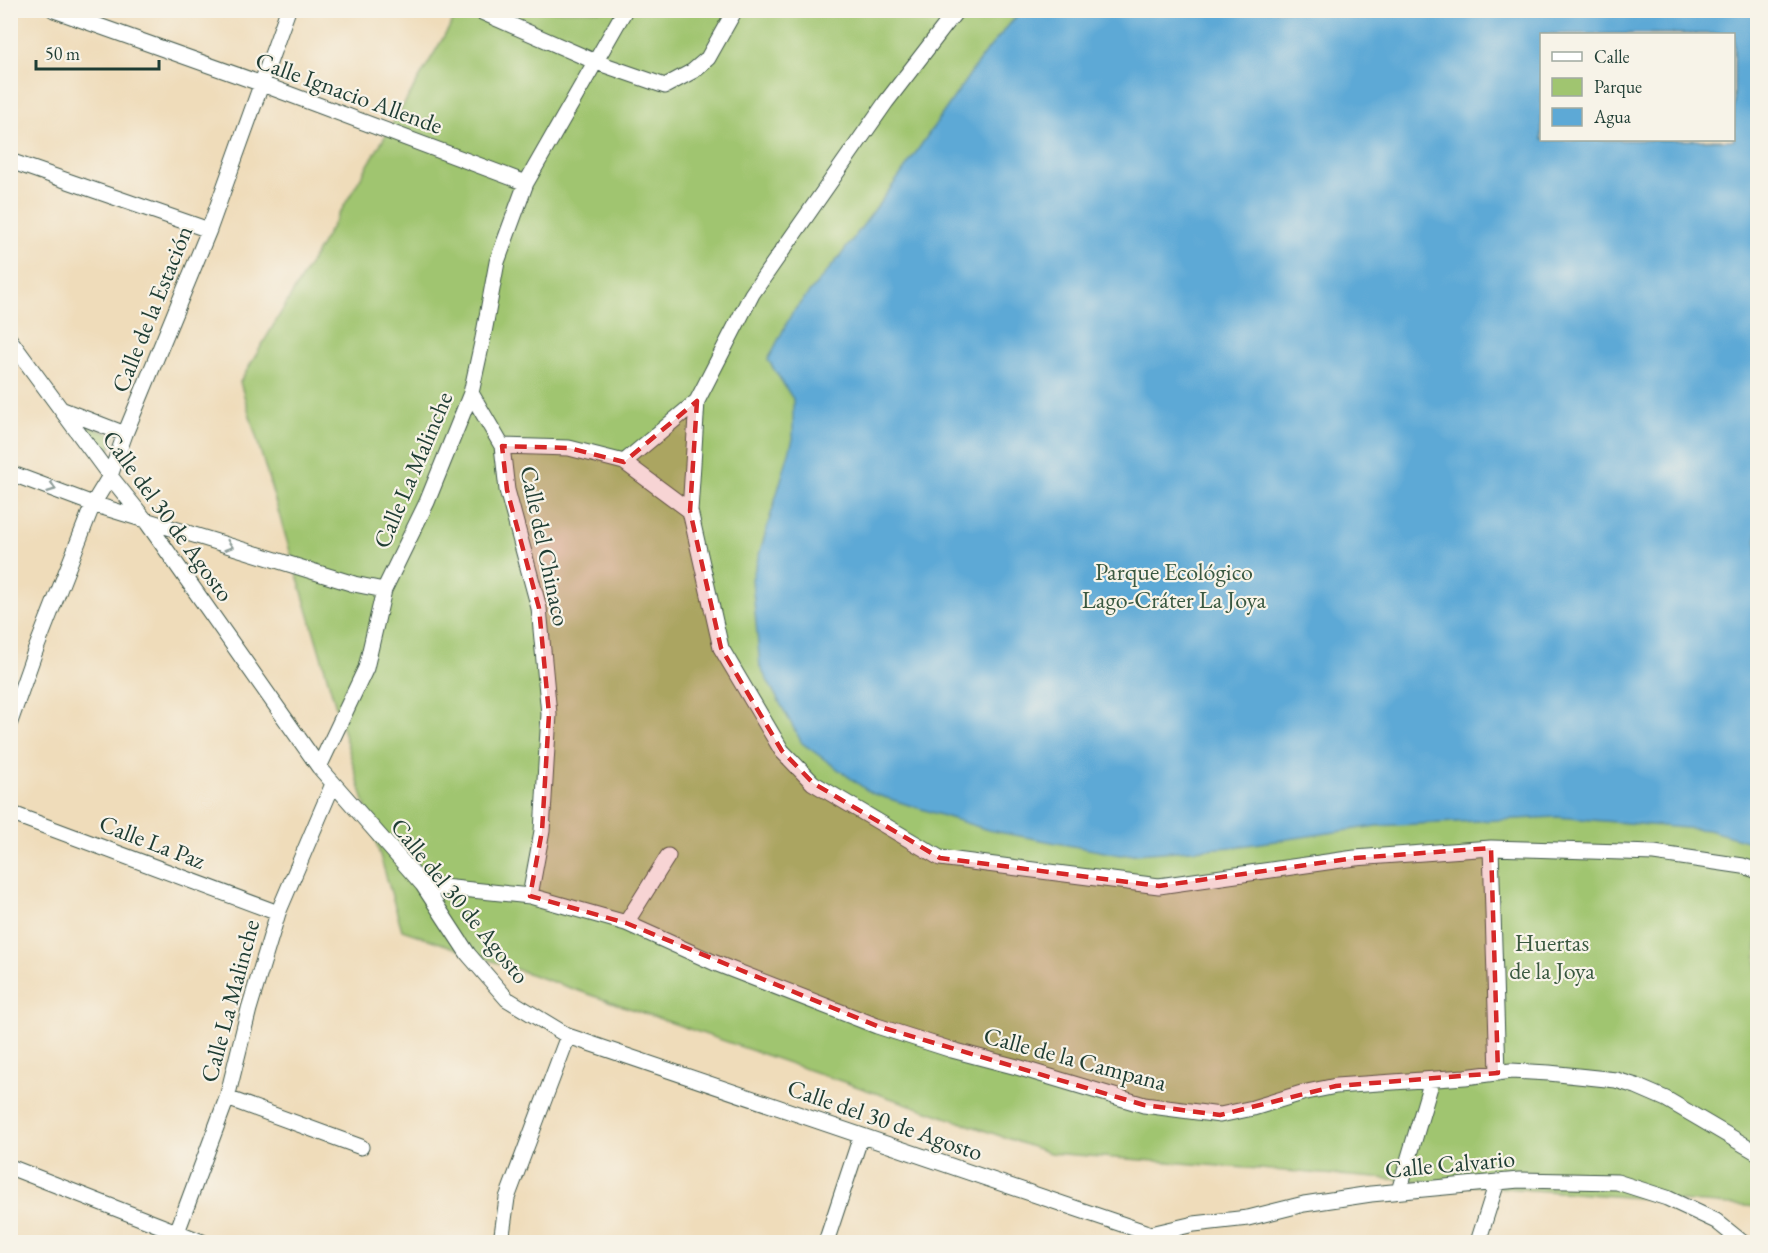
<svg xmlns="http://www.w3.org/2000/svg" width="1768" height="1253" font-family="'EB Garamond',serif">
	<rect width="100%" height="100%" fill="#f7f3e8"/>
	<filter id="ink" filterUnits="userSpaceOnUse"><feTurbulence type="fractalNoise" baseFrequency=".0167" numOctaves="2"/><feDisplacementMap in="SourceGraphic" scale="12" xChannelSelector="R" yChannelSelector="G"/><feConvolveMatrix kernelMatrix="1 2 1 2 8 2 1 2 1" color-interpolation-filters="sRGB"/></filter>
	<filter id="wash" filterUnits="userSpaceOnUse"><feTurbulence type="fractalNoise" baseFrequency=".008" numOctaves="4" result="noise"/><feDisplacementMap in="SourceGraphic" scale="24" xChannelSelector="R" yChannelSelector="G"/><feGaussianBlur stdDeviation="1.35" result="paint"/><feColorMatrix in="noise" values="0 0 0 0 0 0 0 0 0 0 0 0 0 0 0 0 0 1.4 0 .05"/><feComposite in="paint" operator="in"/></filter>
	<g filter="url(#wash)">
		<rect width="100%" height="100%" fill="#efdcba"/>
		<path fill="#a0c570" stroke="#608152" stroke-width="1.5" fill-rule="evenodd" d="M459,11h1298v1196l-707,-54 -648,-223 -162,-548zM1542,34h192v106h-192z
			M76,422l39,14 -9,24z"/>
		<path fill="#5da9d6" stroke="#3e7385" stroke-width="1.5" fill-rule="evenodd" d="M1022,10l735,1v833l-49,-14 -151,-13 -181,9 -142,21 -114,8 -132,-25 -117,-37 -69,-50 -42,-76 -8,-88 41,-140v-40l-25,-39 24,-47 49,-58 60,-81 82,-119zM1542,34h192v106h-192z"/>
	</g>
	<g filter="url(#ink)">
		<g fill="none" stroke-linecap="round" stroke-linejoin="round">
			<defs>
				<path id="minor" d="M54,10l208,74 264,99
					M477,10l119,52 69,24 28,-15 15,-13 27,-48
					M957,10l-71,92 -134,192 -55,107 -7,110 31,137 61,103 31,32 127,75 219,28 196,-28 136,-10 163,5 89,13 15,5
					M10,161l199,69
					M10,340l100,136 36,45 173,246 104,118 45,69 39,45 61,37 583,198 10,8
					M471,393l31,53 5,44 32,118 10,106 -7,117 -12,65
					M63,410l62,24
					M502,446l67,2 55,14 66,49
					M624,462l73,-61
					M10,473l83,31 261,80 30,6
					M10,722l24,-68 59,-150 17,-28 15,-42 84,-204 79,-220
					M319,767l47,-99 18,-78 43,-88 44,-109 12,-55 14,-76 29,-79 99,-173
					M10,813l268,100
					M1491,848l7,225
					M423,885l107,11 96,27 89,40 162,63 75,24 65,17 127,38 76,10 33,-7 49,-15 34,-7 129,-9 46,-6 38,2 67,7 20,6 30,13 92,54
					M626,923l42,-67
					M227,1098l134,49
					M10,1167l192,75
					M1399,1191l33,-111
					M177,1232l50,-134 22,-89 29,-96 55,-129
					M1151,1234l43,-10 54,-6 56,-14 67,-10 148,-14 98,2 50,16 49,23 26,21
					M501,1242l6,-44 61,-162
					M826,1242l35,-106
					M1478,1242l19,-60"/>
			</defs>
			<use href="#minor" stroke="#3e5548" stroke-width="17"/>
			<use href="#minor" stroke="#fff" stroke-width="15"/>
		</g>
		<defs><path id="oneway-chevron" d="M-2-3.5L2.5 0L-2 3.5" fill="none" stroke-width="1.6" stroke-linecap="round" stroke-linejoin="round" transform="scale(1.5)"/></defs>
		<g stroke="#8f9e9a">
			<use href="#oneway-chevron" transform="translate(52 488) rotate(20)"/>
			<use href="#oneway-chevron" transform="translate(229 546) rotate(17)"/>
		</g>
	</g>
	<path fill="#d62828" fill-opacity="0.2" stroke="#d62828" stroke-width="4.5" stroke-dasharray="12 8" stroke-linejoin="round" d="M697,401l-7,110 31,137 61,103 31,32 127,75 219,28 196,-28 136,-10 7,225 -162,13 -116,29 -76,-10 -267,-79 -251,-103 -96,-27 12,-65 7,-117 -10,-106 -32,-118 -5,-44 67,2 55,14z"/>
	<g text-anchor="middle" stroke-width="4.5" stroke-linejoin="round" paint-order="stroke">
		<g font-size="24" fill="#1f3d34" stroke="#f7f3e8">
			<text transform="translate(349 93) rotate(20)" y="8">Calle Ignacio Allende</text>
			<text transform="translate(152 309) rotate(-68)" y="8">Calle de la Estación</text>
			<text transform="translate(413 470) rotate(-67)" y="8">Calle La Malinche</text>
			<text transform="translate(168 516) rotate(54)" y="8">Calle del 30 de Agosto</text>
			<text transform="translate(545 546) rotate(78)" y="8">Calle del Chinaco</text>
			<text transform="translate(152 842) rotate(21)" y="8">Calle La Paz</text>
			<text transform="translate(460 901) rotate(51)" y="8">Calle del 30 de Agosto</text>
			<text transform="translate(230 1001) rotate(-75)" y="8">Calle La Malinche</text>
			<text transform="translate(1075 1059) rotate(15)" y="8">Calle de la Campana</text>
			<text transform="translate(885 1120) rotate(19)" y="8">Calle del 30 de Agosto</text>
			<text transform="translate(1450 1164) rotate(-5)" y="8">Calle Calvario</text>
		</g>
		<g font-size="24" fill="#395840" stroke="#f7f3e8">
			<text x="1174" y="580">Parque Ecológico<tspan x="1174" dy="28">Lago-Cráter La Joya</tspan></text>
			<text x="1552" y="951">Huertas<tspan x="1552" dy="28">de la Joya</tspan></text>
		</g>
	</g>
	<rect width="1768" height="1253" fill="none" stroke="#f7f3e8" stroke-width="36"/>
	<rect x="1540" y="33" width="195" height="108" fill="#f7f3e8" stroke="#a1aaa0" stroke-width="1.5"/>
	<rect x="1552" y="52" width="30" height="9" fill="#ffffff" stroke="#a1aaa0" stroke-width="1.5"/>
	<text x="1594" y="63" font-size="18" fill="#1f3d34">Calle</text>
	<rect x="1552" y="78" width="30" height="18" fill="#a0c570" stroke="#a1aaa0" stroke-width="1.5"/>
	<text x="1594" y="93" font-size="18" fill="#1f3d34">Parque</text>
	<rect x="1552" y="108" width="30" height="18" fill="#5da9d6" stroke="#a1aaa0" stroke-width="1.5"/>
	<text x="1594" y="123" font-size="18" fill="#1f3d34">Agua</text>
	<path d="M36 60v9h123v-9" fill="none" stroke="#1f3d34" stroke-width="3"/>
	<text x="45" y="60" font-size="18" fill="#1f3d34" stroke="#f7f3e8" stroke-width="4.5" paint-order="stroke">50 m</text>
</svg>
